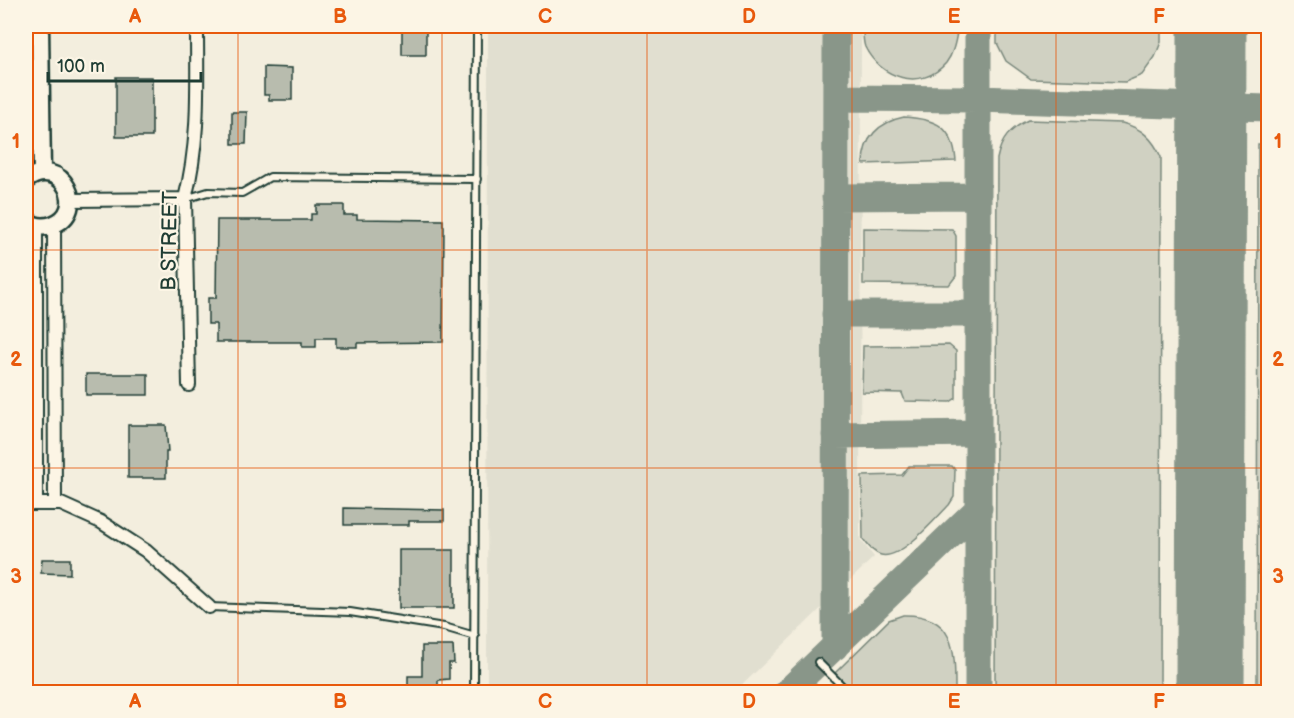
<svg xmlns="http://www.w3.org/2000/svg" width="1294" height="718" font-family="'Balsamiq Sans',sans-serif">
	<rect width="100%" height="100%" fill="#f3eede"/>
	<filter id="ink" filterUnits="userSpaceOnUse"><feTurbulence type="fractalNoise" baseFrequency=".0167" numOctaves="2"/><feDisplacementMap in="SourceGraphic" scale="12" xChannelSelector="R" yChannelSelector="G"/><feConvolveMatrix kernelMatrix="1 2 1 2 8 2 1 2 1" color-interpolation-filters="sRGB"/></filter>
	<g filter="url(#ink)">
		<path fill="#e1dfd0" d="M488,26h373l-1,513 14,18 -139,135h-248z"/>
		<path fill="#d0d1c2" stroke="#78877b" stroke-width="1.5" d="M997,26h164v16l-6,15 -13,18 -17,7 -94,-3 -25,-18 -9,-18z
			M863,29l86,1 8,3c-2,10 -4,21 -11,30 -25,29 -66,15 -81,-16 -2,-5 -2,-13 -2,-18z
			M904,117c32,2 49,9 52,44l-93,3c0,-26 16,-42 41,-47z
			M1028,120l94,3c20,5 31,16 39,34l-1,535h-165l2,-533c4,-20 13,-30 31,-39z
			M1258,144h5l5,5v543h-11z
			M863,228l89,1 4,7v40l-7,9 -86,-1z
			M949,345l7,6v47l-6,4 -45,-1 -3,-8 -40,-1 1,-46z
			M909,466h43l3,4 -1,27 -5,8c-14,14 -48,55 -68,50 -8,-2 -13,-10 -18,-16l-1,-63 40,-1z
			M903,615c53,-1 52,36 52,77h-102l-18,-19 54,-53z"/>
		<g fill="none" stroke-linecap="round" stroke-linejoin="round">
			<path stroke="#899689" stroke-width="27" d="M836,98l142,1 290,9
				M835,197l143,-1
				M835,314h143
				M835,435l142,-2
				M835,647l1,-621
				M787,692l192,-184
				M978,692v-666"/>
			<path stroke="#899689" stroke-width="69" d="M1210,692l2,-666"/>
		</g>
		<path fill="#b8bcae" stroke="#1f3d34" stroke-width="1.5" d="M402,26h24v29h-24z
			M264,67l28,1v32h-23v-5h-5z
			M116,77h36v60h-36z
			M232,112h15l-1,32h-14z
			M316,205h28v10h13v4l86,1v6h1l-1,116 -86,1v4h-21v-9h-20v9h-14v-5h-86v-18h-8v-26h8l1,-78h94v-6h5z
			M86,374h62v21h-62z
			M128,425h38l2,27h-2v26h-38z
			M344,508l100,2v11h-35v4h-65z
			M399,550h55v58h-55z
			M42,559h28v15l-29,-1z
			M422,646h31l1,17h-5v16l-11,1v13h-17v-5h-13v-12h14z"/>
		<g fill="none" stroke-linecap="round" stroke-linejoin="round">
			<defs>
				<path id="service" d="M185,199l23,-7 34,1 28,-16 207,2
					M209,607l141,5 94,15 31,9
					M818,662l30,30
					M474,692l3,-666"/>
				<path id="minor" d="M70,200l115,-1
					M54,224l1,280
					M189,385l-4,-186c15,-59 12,-113 12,-173
					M26,504h35l40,18 45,29 63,56
					M36,504v-278"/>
				<path id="secondary" d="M40,26l2,147
					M26,180c36,-27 64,32 26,45 -9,3 -19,1 -26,-5"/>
			</defs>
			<use href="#service" stroke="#1f3d34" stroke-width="10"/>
			<use href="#minor" stroke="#1f3d34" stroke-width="16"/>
			<use href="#secondary" stroke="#1f3d34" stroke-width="21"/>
			<use href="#service" stroke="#fcf5e5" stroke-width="6"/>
			<use href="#minor" stroke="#fcf5e5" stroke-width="12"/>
			<use href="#secondary" stroke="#fcf5e5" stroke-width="16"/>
		</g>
	</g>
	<path fill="none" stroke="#e8590c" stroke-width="1.5" stroke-opacity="0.55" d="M238,26v666M442,26v666M647,26v666M852,26v666M1056,26v666M26,250h1242M26,468h1242"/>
	<g text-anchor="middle" stroke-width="4.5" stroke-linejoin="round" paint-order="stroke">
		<g font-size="21" fill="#1f3d34" stroke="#fcf5e5">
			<text transform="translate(169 241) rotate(-89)" y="7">B STREET</text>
		</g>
	</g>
	<rect width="1294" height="718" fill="none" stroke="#fcf5e5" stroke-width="66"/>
	<path d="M48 72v9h153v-9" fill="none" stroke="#1f3d34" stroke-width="3"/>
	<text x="57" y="72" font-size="18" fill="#1f3d34" stroke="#fcf5e5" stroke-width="4.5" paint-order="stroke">100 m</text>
	<rect x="33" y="33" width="1228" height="652" fill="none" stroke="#e8590c" stroke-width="2"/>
	<g font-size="20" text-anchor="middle" font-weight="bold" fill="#e8590c">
		<text x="135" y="23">A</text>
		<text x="340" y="23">B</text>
		<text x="545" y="23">C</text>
		<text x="749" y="23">D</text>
		<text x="954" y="23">E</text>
		<text x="1159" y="23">F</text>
		<text x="16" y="148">1</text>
		<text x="1278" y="148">1</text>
		<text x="16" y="366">2</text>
		<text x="1278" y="366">2</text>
		<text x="16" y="583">3</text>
		<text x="1278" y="583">3</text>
		<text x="135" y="708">A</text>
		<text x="340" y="708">B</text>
		<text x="545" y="708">C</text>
		<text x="749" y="708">D</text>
		<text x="954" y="708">E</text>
		<text x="1159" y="708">F</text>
	</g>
</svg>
